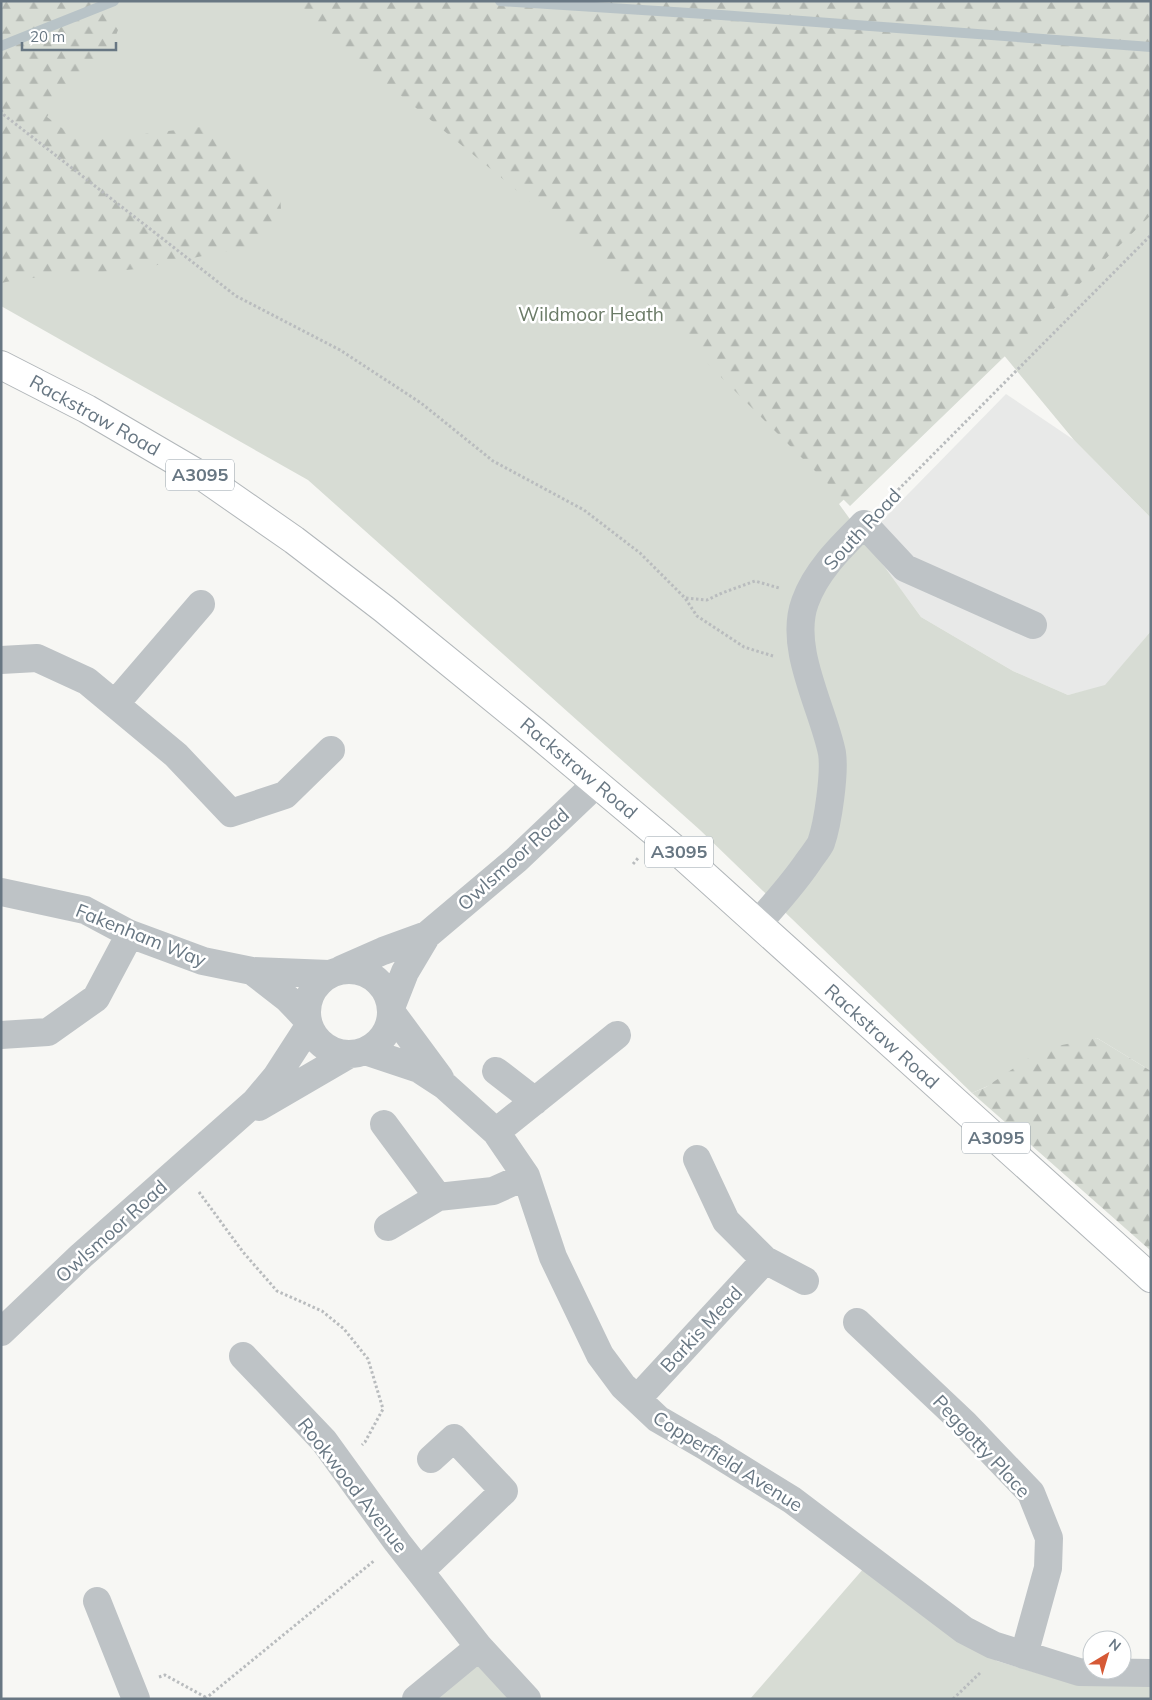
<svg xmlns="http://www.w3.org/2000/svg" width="1152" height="1700" font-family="Mulish,sans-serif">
	<defs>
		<pattern id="forest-firs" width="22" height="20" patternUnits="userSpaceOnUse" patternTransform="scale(1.25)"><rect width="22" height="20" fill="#d7dcd4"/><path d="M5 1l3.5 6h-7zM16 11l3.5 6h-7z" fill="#b2b7b1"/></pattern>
	</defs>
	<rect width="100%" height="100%" fill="#f7f7f4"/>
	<path fill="#e8e9e8" d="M1006,394l68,46 77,78v113l-46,55 -37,9 -55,-24 -92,-54 -57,-78z"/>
	<path fill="#d7dcd4" d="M1,1h1150v517l-77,-78 -72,-87 -163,151 82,113 92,54 55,24 37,-10 46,-54v440l-54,-33 -125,55 -272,-263 -392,-350 -307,-174z
		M864,1568l133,93 80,24h74v14h-401z
		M479,1654l40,45h-90z"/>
	<path fill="url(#forest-firs)" d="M1,1h98l19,29 -8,21 -27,29 -26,21 -10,16 34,25 127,-16 72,69 2,29 -29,22 -116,23 -116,10 -20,4z
		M294,1h857v214l-301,291 -220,-220 -127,-107 -169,-138z
		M1097,1038l54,33v180l-179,-158 14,-6 56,-38z"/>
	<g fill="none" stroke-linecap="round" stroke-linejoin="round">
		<path stroke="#b8c3c7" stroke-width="10" d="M500,1l221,14 430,32
			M1,46l113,-45"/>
		<defs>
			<path id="major" d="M1,365l86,44 118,69 89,62 90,69 151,123 148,124 468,422"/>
		</defs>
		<use href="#major" stroke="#b2b7ba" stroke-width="30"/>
		<path stroke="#b9bcbe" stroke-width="3" stroke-dasharray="2.5 2.5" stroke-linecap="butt" d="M1,110l3,5 232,181 104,54 81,53 72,58 91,49 56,43 45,45 12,18 47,31 29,9
			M884,504l267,-269
			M686,598l21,2 15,-7 33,-12 24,7
			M633,864l6,-7
			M199,1192l44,60 34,39 45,20 22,18 24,30 15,50 -18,33 -3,3
			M159,1677l6,-2 42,23
			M205,1699l170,-139
			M953,1699l28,-27"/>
		<path stroke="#bec3c6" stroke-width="28" d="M1,660l36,-2 50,23 89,74 55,58 54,-18 46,-45
			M115,704l86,-100
			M1,892l84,18 45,24 73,27 49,10 77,3
			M758,923c18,-20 35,-39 50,-61 4,-6 10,-13 13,-19 7,-20 14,-70 11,-90 -9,-45 -44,-105 -27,-151 11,-31 36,-55 59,-78l41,44 128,57
			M342,969l41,-18 44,-16
			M307 1012a42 42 0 1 1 84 0a42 42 0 1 1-84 0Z
			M252,971l36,28 19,20
			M392,1005l13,-33 22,-37 89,-75 81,-77
			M392,1013l48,65
			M1,1035l47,-3 48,-34 34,-64
			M365,1051l54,18 26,17 51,46 30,44 27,81 47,98 23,31 35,33 50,29 84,52 172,130 29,15 86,27 72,1
			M496,1071l39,30
			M259,1107l91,-53
			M384,1124l54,73
			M496,1132l121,-97
			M697,1159l29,62 39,39 40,21
			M388,1227l50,-30 55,-6 33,-15
			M857,1322l108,102 66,69 18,45 -1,30 -24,87
			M1,1332l80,-76 174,-154 21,-25 33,-51
			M243,1356l81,85 73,101 82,105 48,52
			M637,1399l128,-139
			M420,1571l84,-80 -50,-53 -23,21
			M97,1601l39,98
			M416,1699l63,-52"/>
		<use href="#major" stroke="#fff" stroke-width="28"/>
	</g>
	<g text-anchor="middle" stroke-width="5" stroke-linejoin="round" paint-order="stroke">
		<g fill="#fff" stroke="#95a0a8" stroke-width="1">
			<rect x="166" y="459.5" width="68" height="31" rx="4"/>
			<rect x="645" y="836.5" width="68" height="31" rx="4"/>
			<rect x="962" y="1122.5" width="68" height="31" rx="4"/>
		</g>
		<g font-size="18" font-weight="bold" fill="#687783">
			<text x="200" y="481">A3095</text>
			<text x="679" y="858">A3095</text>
			<text x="996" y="1144">A3095</text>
		</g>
		<g font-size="19" fill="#6b7b67" stroke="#fff">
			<text x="591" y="321">Wildmoor Heath</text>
		</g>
		<g font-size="19" fill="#687783" stroke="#fff">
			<text transform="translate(95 415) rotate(29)" y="7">Rackstraw Road</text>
			<text transform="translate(862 529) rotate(-47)" y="7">South Road</text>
			<text transform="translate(579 768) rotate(40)" y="7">Rackstraw Road</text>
			<text transform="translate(513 859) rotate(-42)" y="7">Owlsmoor Road</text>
			<text transform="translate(141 935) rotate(22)" y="7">Fakenham Way</text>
			<text transform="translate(882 1036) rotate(42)" y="7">Rackstraw Road</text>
			<text transform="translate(111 1231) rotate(-42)" y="7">Owlsmoor Road</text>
			<text transform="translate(701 1329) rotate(-47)" y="7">Barkis Mead</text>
			<text transform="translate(982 1446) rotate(47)" y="7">Peggotty Place</text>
			<text transform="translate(728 1461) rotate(32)" y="7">Copperfield Avenue</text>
			<text transform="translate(353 1485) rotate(52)" y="7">Rookwood Avenue</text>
		</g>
	</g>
	<rect width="1152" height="1700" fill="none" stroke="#687783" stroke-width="5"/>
	<g transform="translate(1107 1655) rotate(38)"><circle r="24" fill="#ffffff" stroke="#c3c9cd"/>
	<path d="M0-4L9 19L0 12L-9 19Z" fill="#d65935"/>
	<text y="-8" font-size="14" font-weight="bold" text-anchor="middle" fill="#687783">N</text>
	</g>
	<path d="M22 42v8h94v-8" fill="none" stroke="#687783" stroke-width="2.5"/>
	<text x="30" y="42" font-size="15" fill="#687783" stroke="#ffffff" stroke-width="4" paint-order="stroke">20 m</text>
</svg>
